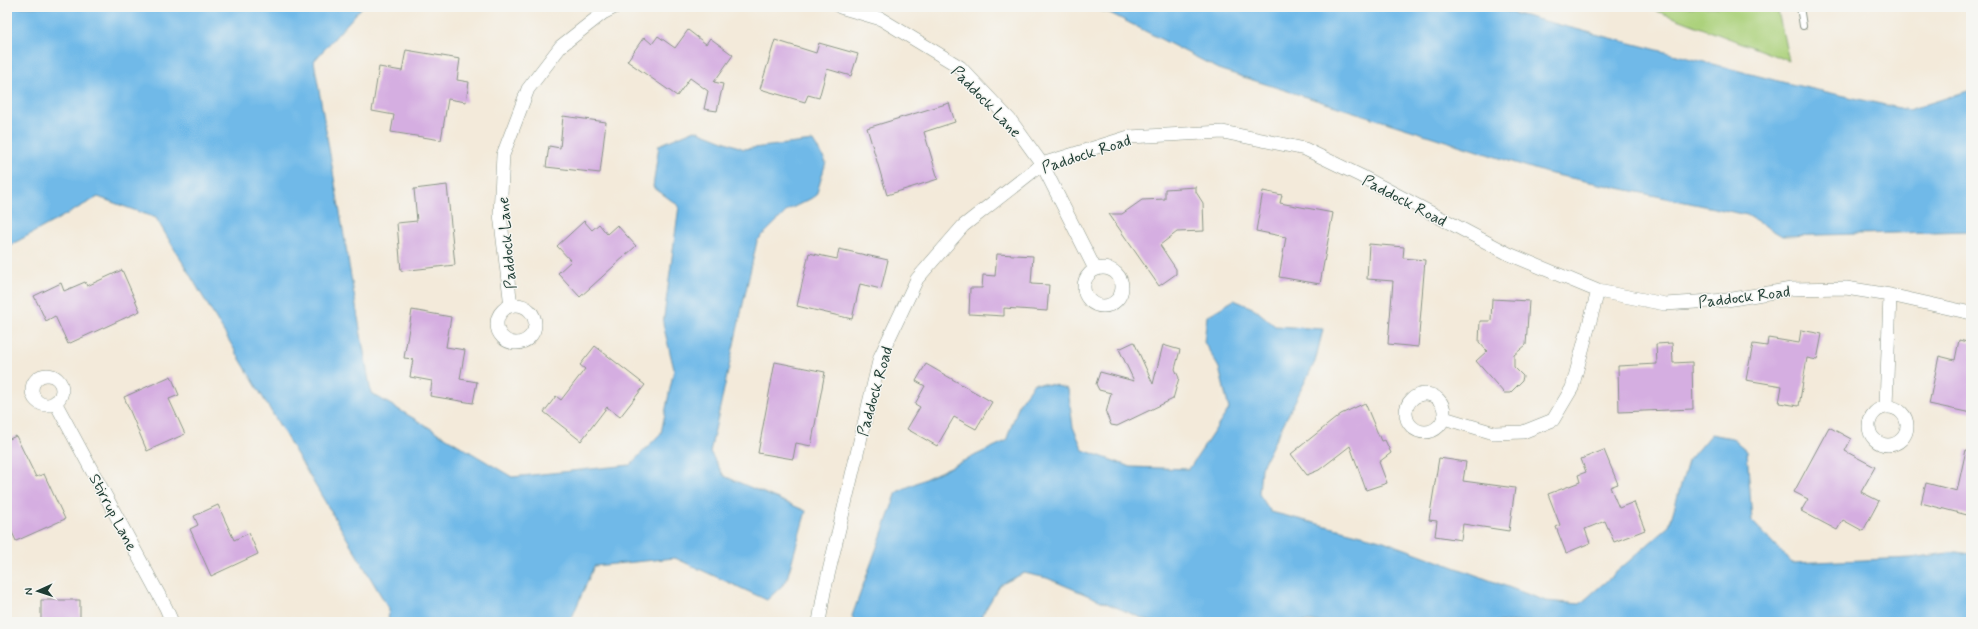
<svg xmlns="http://www.w3.org/2000/svg" width="1978" height="629" font-family="Mynerve,sans-serif">
	<rect width="100%" height="100%" fill="#f6f6f2"/>
	<filter id="ink" filterUnits="userSpaceOnUse"><feTurbulence type="fractalNoise" baseFrequency=".025" numOctaves="2"/><feDisplacementMap in="SourceGraphic" scale="8" xChannelSelector="R" yChannelSelector="G"/><feConvolveMatrix kernelMatrix="1 2 1 2 8 2 1 2 1" color-interpolation-filters="sRGB"/></filter>
	<filter id="wash" filterUnits="userSpaceOnUse"><feTurbulence type="fractalNoise" baseFrequency=".012" numOctaves="4" result="noise"/><feDisplacementMap in="SourceGraphic" scale="16" xChannelSelector="R" yChannelSelector="G"/><feGaussianBlur stdDeviation="0.9" result="paint"/><feColorMatrix in="noise" values="0 0 0 0 0 0 0 0 0 0 0 0 0 0 0 0 0 1.4 0 .05"/><feComposite in="paint" operator="in"/></filter>
	<g filter="url(#wash)">
		<rect width="100%" height="100%" fill="#f3eada"/>
		<path fill="#acd17b" stroke="#668758" d="M1646,7h131l12,54z"/>
		<path fill="#70b9e8" stroke="#487b8e" d="M7,7h355l-48,54 57,332 141,84 118,-12 31,-32 13,-64 -11,-45 16,-118 -26,-19 6,-42 36,-15 49,19 69,-8 13,21 -10,34 -28,14 -31,31 -47,211 14,24 82,35 -20,71 -19,18 -92,-42 -81,8 -24,56h-182l1,-13 -233,-391 -58,-21 -91,50z
			M1087,7h403l296,76 122,27 63,-20v141l-189,5 -35,-21 -200,-42 -326,-103 -111,-57z
			M1234,300l21,9 20,17 48,3 -8,33 -54,106 -2,26 12,18 110,28 165,61 34,3 89,-78 19,-65 23,-27 21,4 15,13 5,70 40,42 119,-5 45,-6 15,2v68h-157l-43,-3 -16,3h-604l-104,-44 -23,-5 -24,12 -22,37h-123l-3,-6 45,-124 109,-51 14,-39 14,-19 20,2 14,4 5,38 10,23 48,17 58,2 40,-60 -10,-41 -15,-26 3,-26z"/>
		<g id="blocks">
			<path fill="#d5aee1" d="M688,30l18,14 4,-6 23,17 -19,27 9,2 -6,27 -13,-2 4,-18 -18,-13 -13,18 -50,-35 17,-24 8,7 6,-8 17,12z
				M775,40l41,13 3,-10 39,11 -7,22 -24,-7 -8,29 -11,-3 -3,7 -45,-13z
				M406,50l54,9 -3,21 12,2 -3,20 -18,-3 -7,41 -50,-8 3,-17 -22,-4 7,-44 23,4z
				M949,103l6,19 -31,10 14,47 -51,16 -20,-67z
				M563,116l43,6 -6,51 -54,-6 3,-21 11,2z
				M447,185l8,80 -54,6 -4,-48 20,-2 -3,-32z
				M1196,187v5l7,11 1,28 -27,1 -17,13 16,24v5l-17,12 -50,-72h13l20,-14 23,-1v-10z
				M1263,191l19,4 -2,8 53,10 -13,71 -41,-7 7,-40 -30,-6z
				M584,221l8,9 7,-6 8,10 10,-9 19,21 -56,51 -22,-24 13,-12 -14,-15z
				M1369,244l35,3 -1,11 22,2 -7,87 -30,-3 5,-63 -26,-2z
				M839,249l49,11 -7,29 -21,-5 -8,35 -55,-13 12,-53 28,6z
				M997,254l36,2 -2,28 18,1 -2,26 -43,-3v8l-35,-2 1,-26h12l1,-13 12,1z
				M122,270l18,41 -72,33 -13,-28 -9,5 -12,-25 27,-13 3,8 21,-9 2,4z
				M1492,299l37,2 -3,44 -12,10v12l9,9 -1,5 -12,12h-6l-28,-32 11,-10 -8,-9 1,-21h11z
				M412,310l39,7 -5,30 19,3 -5,29 17,3 -4,21 -43,-7 2,-15 -22,-4 3,-18 -9,-1z
				M1801,330l21,4 -5,26 -10,-2 -8,48 -20,-3 3,-17 -36,-6 7,-36 14,2 1,-8 31,5z
				M1959,340l12,3v70l-42,-9 10,-48 16,4z
				M1134,342l19,42 10,-39 17,5 -5,19 4,9 -6,21 -56,27 -6,-1 -5,-12 5,-20 -12,-3 -3,-6 4,-12 34,9 -15,-32z
				M1672,343l1,20 19,-1 1,47 -74,3 -1,-46 39,-2 -1,-20z
				M595,346l50,39 -25,32 -13,-10 -26,34 -37,-29 12,-16 5,4 24,-31 -5,-4z
				M775,362l50,10 -14,74 -15,-3 -3,16 -35,-6z
				M926,364l66,38 -16,27 -22,-12 -17,29 -30,-17 13,-22 -5,-3 10,-18 -9,-5z
				M171,376l8,19 -10,4 16,35 -38,17 -23,-54z
				M1365,403l16,38 4,-1 6,13 -12,9 8,21 -21,7 -16,-44 -31,24 -12,5 -16,-21 50,-40z
				M1829,427l22,12 -6,12 30,16 -14,25 18,9 -16,30 -20,-11 -6,10 -36,-19 7,-12 -14,-7z
				M16,436l20,41 8,-3 21,45 -49,22 -9,-20v-81z
				M1604,450l14,34 -8,3 9,21 15,-6 11,28 -31,12 -9,-21 -20,8 5,14 -24,10 -10,-26 4,-2 -12,-31 32,-12 -2,-7 8,-3 -5,-13z
				M1966,450l5,1v65l-50,-13 5,-20 31,8z
				M1439,458l27,4 -3,19 52,7 -6,43 -46,-7 -2,16 -26,-4 2,-15 -8,-1z
				M218,505l16,35 15,-7 9,21 -47,22 -21,-47 8,-4 -4,-9z
				M41,600h39v22h-39z"/>
		</g>
	</g>
	<g filter="url(#ink)">
		<use href="#blocks" fill-opacity="0" stroke="#899487" stroke-width="1"/>
		<g fill="none" stroke-linecap="round" stroke-linejoin="round">
			<defs>
				<path id="service" d="M1800,7l3,19"/>
				<path id="minor" d="M840,7l41,12 79,48 51,54 31,43 53,105
					M1084 287a19 19 0 1 1 38 0a19 19 0 1 1-38 0Z
					M497 324a19 19 0 1 1 38 0a19 19 0 1 1-38 0Z
					M511,306l-11,-92 3,-59 25,-66 33,-43 42,-33 12,-6
					M32 390a15 15 0 1 1 30 0a15 15 0 1 1-30 0Z
					M1406 413a19 19 0 1 1 38 0a19 19 0 1 1-38 0Z
					M55,402l111,206 6,14
					M1886,406l4,-111
					M1869 426a19 19 0 1 1 38 0a19 19 0 1 1-38 0Z
					M1444,418l50,15 29,-1 30,-12 19,-32 26,-97
					M819,622l5,-30 56,-235 37,-78 46,-53 79,-62 87,-27 94,-5 82,17 56,27 148,78 89,37 67,13 62,-4 64,-11 55,-1 44,7 81,18"/>
			</defs>
			<use href="#service" stroke="#899487" stroke-width="8"/>
			<use href="#minor" stroke="#899487" stroke-width="14"/>
			<use href="#service" stroke="#fff" stroke-width="6"/>
			<use href="#minor" stroke="#fff" stroke-width="13"/>
		</g>
	</g>
	<g text-anchor="middle" stroke-width="3" stroke-linejoin="round" paint-order="stroke">
		<g font-size="16" fill="#1f3d34" stroke="#f6f6f2">
			<text transform="translate(987 101) rotate(46)" y="6">Paddock Lane</text>
			<text transform="translate(1086 153) rotate(-18)" y="6">Paddock Road</text>
			<text transform="translate(1405 200) rotate(28)" y="6">Paddock Road</text>
			<text transform="translate(506 243) rotate(-95)" y="6">Paddock Lane</text>
			<text transform="translate(1744 296) rotate(-7)" y="6">Paddock Road</text>
			<text transform="translate(874 391) rotate(-74)" y="6">Paddock Road</text>
			<text transform="translate(114 512) rotate(62)" y="6">Stirrup Lane</text>
		</g>
	</g>
	<rect width="1978" height="629" fill="none" stroke="#f6f6f2" stroke-width="24"/>
	<g transform="translate(38 591) rotate(267)" stroke="#f6f6f2" stroke-width="3" paint-order="stroke">
	<path d="M0-3L7 15L0 10L-7 15Z" fill="#1f3d34"/>
	<text y="-6" font-size="11" font-weight="bold" text-anchor="middle" fill="#1f3d34">N</text>
	</g>
</svg>
